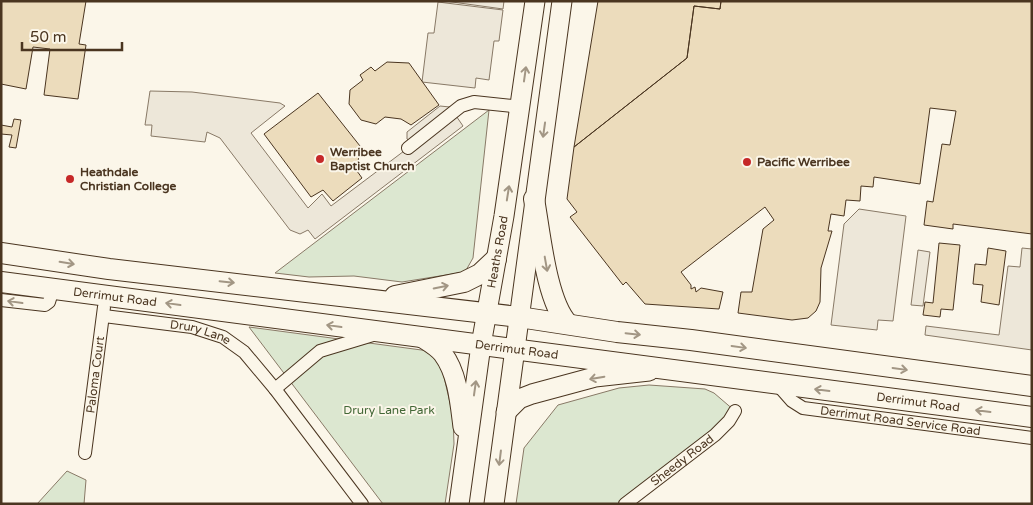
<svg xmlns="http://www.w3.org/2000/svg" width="1033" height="505" font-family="'Varela Round',sans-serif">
	<rect width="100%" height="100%" fill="#fbf6e9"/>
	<path fill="#dce7d0" stroke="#887966" d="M489,110l-16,148 -8,14 -63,10 -48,-6 -45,1 -34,-4z
		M249,327l180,24 12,13 12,52 1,28 -9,60h-62z
		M649,385l56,4 9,4 21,18 -117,93h-102l8,-56 34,-43 61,-17z
		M67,471l19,9 -2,24h-47z"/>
	<path fill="#ede7d9" stroke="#887966" d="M445,1h59l-1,8z
		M438,2l65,8 -4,31h-5l-5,39 -13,-2 -1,10 -53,-6 6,-49h6z
		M150,91l42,1 88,11 5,3 -34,27 57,75 14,-14 9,12 77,-58 5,-4 -6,-5v-7l33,-26 10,1 13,19 -148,113 -7,-9 -8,4 -10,-4 -70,-92 -13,-6 -2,10 -54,-6 1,-11h-7z
		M859,209l47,7 -13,105 -15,-1 -1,10 -46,-5 13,-101z
		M1022,248l10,1v101l-107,-15 1,-9 73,9 9,-69 12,1z
		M918,250l12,2 -7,54 -12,-1z"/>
	<path fill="#ecdcbc" stroke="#4a3520" d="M1,1h85l-7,43 7,1 -8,54 -34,-4 6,-46 -17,-2 -7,42 -25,-5z
		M598,1h123l-1,8 -26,-3 -7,52 -113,89z
		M721,1h311v233l-79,-10v5l-29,-4 3,-24 6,1 9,-58 8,1 6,-34 -26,-3 -10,76 -46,-7 -1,10 -12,-1 -1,15 -14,-1 -2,16 -13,-2 -3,17h4l-11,37 -1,34 -4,9 -8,7 -16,2 -54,-7 3,-21h11l11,-63 11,-9 -9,-13 -84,65 10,13v4l4,-2 1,5 5,-4 22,4 -4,17 -74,-5 -19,-22 -3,3 -53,-68 7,-5 -10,-13 7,-52 113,-89 7,-52 26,3z
		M387,62l22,1 30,42 -28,20 -10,-6 -16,-2 -9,7 -15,-4 -12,-16 1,-14 13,-10 -3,-5 11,-8 4,4z
		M318,93l42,53 -3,25 5,7 -29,23 -10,-11 -12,7 -47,-63z
		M14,119l7,1 -5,28 -7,-1 3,-12 -11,-1v-9l11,2z
		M939,243l21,2 -7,65 -12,-1 -1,8 -17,-2 2,-13 8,1z
		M988,248l18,3 -7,54 -18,-3 2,-17 -10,-1 2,-20 11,1z"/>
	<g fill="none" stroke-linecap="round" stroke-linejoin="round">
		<defs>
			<g id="minor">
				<path d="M408,148l53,-42 13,-4 47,5"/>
				<path d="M1,300l44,5 4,-3 4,-13"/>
				<path id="s1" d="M104,316l88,11 31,10 21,15 31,37 87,115"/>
				<path id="s2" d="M777,384l15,17 11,7 229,30"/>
				<path d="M275,389l45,-38 53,-16"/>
				<path id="s3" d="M85,453l19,-146"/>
				<path id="s4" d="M625,504l90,-69 14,-14 6,-10"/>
			</g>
			<g id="primary">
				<path d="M421,337c8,5 17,10 22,17 15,20 17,50 20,73"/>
				<path d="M506,412l13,-13 13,-5 63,-17 54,-6"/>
				<path id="s5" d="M459,504l22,-159 23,-129 31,-215"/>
				<path d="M494,504l68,-503"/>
			</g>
			<g id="trunk">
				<path d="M534,199c6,32 12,102 34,125"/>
				<path d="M1,253l108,16 410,48 98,15 74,8 341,46"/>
				<path id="s6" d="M1,282l1031,135"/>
				<path d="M395,296l69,-14 16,-8 16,-15"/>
			</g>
		</defs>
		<use href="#minor" stroke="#4a3520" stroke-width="14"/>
		<use href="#primary" stroke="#4a3520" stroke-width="21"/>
		<use href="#trunk" stroke="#4a3520" stroke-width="22"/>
		<use href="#minor" stroke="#fbf6e9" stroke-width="12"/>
		<use href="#primary" stroke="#fbf6e9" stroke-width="19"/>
		<use href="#trunk" stroke="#fbf6e9" stroke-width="20"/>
	</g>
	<defs><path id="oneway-shaft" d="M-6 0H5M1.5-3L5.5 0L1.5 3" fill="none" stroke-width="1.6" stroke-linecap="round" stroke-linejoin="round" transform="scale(1.25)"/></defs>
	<g stroke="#a29684">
		<use href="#oneway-shaft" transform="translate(525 74) rotate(-82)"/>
		<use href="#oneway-shaft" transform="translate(544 130) rotate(98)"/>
		<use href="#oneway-shaft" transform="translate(508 193) rotate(-81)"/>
		<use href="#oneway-shaft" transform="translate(67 263) rotate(9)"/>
		<use href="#oneway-shaft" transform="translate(546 264) rotate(80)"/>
		<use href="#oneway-shaft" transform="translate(227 282) rotate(6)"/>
		<use href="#oneway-shaft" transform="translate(441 287) rotate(-11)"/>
		<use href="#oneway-shaft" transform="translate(15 302) rotate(-172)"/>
		<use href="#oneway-shaft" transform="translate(173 304) rotate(-172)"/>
		<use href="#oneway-shaft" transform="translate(334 326) rotate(-172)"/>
		<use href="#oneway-shaft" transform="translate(633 334) rotate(6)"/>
		<use href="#oneway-shaft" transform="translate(739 347) rotate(8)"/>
		<use href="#oneway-shaft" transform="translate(900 369) rotate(8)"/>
		<use href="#oneway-shaft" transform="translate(597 378) rotate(170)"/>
		<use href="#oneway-shaft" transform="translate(475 388) rotate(-82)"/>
		<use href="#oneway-shaft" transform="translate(822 390) rotate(-173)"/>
		<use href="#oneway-shaft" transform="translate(983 411) rotate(-173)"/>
		<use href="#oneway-shaft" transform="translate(500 458) rotate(97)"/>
	</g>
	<g fill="#c62828" stroke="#fbf6e9" stroke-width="2">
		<circle cx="320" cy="159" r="5"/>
		<circle cx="747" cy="162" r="5"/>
		<circle cx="70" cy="179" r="5"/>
	</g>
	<g text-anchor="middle" stroke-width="4" stroke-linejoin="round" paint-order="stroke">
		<g font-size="12" font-weight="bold" fill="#4a3520" stroke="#fbf6e9" text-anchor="start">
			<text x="330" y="156">Werribee<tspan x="330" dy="14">Baptist Church</tspan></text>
			<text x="757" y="166">Pacific Werribee</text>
			<text x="80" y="176">Heathdale<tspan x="80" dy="14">Christian College</tspan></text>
		</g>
		<g font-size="12" fill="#4a3520" stroke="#fbf6e9">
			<text dy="4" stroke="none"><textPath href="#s5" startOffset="255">Heaths Road</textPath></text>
			<text dy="4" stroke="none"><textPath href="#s6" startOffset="115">Derrimut Road</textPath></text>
			<text dy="4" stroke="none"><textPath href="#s1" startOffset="98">Drury Lane</textPath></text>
			<text dy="4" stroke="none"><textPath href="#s6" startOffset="520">Derrimut Road</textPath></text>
			<text dy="4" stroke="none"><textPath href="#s3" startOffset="79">Paloma Court</textPath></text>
			<text dy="4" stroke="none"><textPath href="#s6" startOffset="925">Derrimut Road</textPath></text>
			<text dy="4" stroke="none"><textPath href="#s2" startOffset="134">Derrimut Road Service Road</textPath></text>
			<text dy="4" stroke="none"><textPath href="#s4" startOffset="72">Sheedy Road</textPath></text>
		</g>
		<g font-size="12" fill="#436837" stroke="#fbf6e9">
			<text x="389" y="414">Drury Lane Park</text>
		</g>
	</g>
	<rect width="1033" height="505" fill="none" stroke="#4a3520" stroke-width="5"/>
	<path d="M22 42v8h100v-8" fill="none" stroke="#4a3520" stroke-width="2.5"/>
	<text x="30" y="42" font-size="15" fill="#4a3520" stroke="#fbf6e9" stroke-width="4" paint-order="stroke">50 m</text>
</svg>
